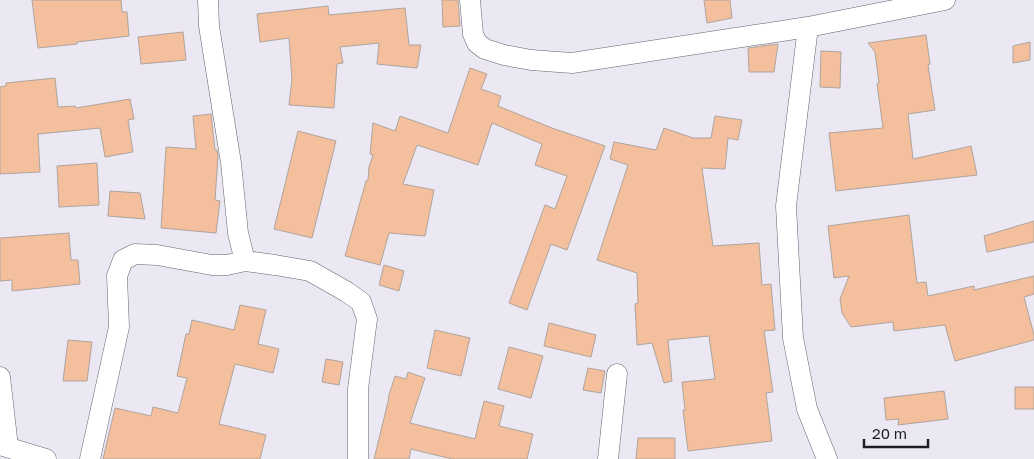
<svg xmlns="http://www.w3.org/2000/svg" width="1034" height="459" font-family="'Golos Text',sans-serif">
	<rect width="100%" height="100%" fill="#ebe8f3"/>
	<path fill="#f3bf9c" stroke="#afa49d" d="M32,0h89l1,12h5l2,24 -52,6v2l-39,4z
		M442,0h16l2,26 -17,1z
		M704,0h26l2,18 -25,5z
		M328,6l1,9 76,-7 4,37h12l-4,23 -40,-4 2,-21 -39,4 3,16 -6,1 -3,44 -45,-3 3,-26 -3,-41 -29,4 -3,-28z
		M183,32l3,28 -45,4 -3,-27z
		M926,35l4,29 -2,1 7,45 -27,4 5,45 58,-13 6,29 -141,16 -7,-58 54,-5 -6,-44 2,-1 -4,-31 -7,-9z
		M1030,42v18l-17,3v-17z
		M777,44h1l-4,28h-25l-1,-24z
		M821,51l20,1 -1,36 -20,-1z
		M470,68l17,6 -6,15 20,7 -3,10 54,22 53,18 -38,104 -16,-6 -24,66 -18,-7 36,-98 10,4 12,-33 -32,-11 7,-21 -50,-21 -14,42 -61,-20 -14,39 31,6 -9,46 -36,-3 -9,32 -35,-9 21,-75 2,-1 1,-13 4,-12 -3,-1 3,-31 22,8 5,-15 48,17z
		M55,78l3,29 17,-1 1,2 54,-9 4,20 -6,1 5,32 -28,5 -5,-29 -62,6 2,38 -40,2v-87l6,-1v-3z
		M211,114l4,36h2l1,6 -3,44 5,1 -4,32 -55,-5 5,-81 30,2 -3,-33z
		M715,116l27,4 -4,20 -10,-2 -3,31 -23,-1 11,78 46,-3 3,42 9,-1 4,46 -11,1 9,61 -7,1 6,48 -84,10 -5,-41h2l-3,-28 33,-3 -6,-43 -41,4 4,41 -8,2 -12,-40 -15,2 -2,-41 3,-1 -1,-30 -40,-13 31,-95 -18,-6 4,-17 42,8 8,-22 29,10h18z
		M298,131l38,10 -24,97 -38,-9z
		M97,163l2,42 -40,2 -2,-41z
		M110,191l30,2 5,26 -37,-3z
		M909,215l8,68 9,-1 2,14 46,-10v4l60,-14v18l-10,3 10,38v5l-79,21 -10,-36 -51,6 -1,-9 -42,5 -9,-14 -2,-14 9,-23 -15,2 -6,-52z
		M1034,221v21l-47,10 -3,-16z
		M69,233l2,27h7l2,24 -68,7v-11l-12,1v-43z
		M384,265l20,6 -5,20 -20,-6z
		M240,305l26,5 -8,34 21,5 -6,24 -38,-9 -16,60 47,11 -6,24h-157l12,-51 36,8 2,-9 25,6 9,-35 -10,-2 9,-42h3l3,-14 42,10z
		M549,323l47,12 -5,22 -47,-11z
		M435,330l35,8 -9,38 -34,-8z
		M68,340l24,2 -5,39h-24z
		M509,347l34,9 -12,42 -33,-9z
		M326,359l17,3 -4,23 -17,-3z
		M588,368l17,3 -4,22 -18,-3z
		M408,372l17,6 -15,45 65,16 9,-38 20,5 -5,20 34,8 -6,25h-75l-41,-10 -2,10h-35l15,-61h-1l7,-22 11,3z
		M1015,387h19v22h-19z
		M944,391l4,28 -50,6 1,-6 -13,1 -2,-22z
		M638,438h37v21h-39z"/>
	<g fill="none" stroke-linecap="round" stroke-linejoin="round">
		<defs>
			<path id="street" d="M208,0l1,26 22,137 7,70 7,28
				M470,0l3,34 4,9 8,6 19,6 27,5 41,3 236,-36 137,-27
				M808,27l-22,179 7,132 14,71 20,50
				M0,377l8,70
				M0,445l46,14
				M90,459l29,-132 -2,-51 6,-16 12,-6 22,1 55,10h15l18,-4 30,4 35,6 37,21 14,10 6,17 -9,70v70
				M608,459l9,-85"/>
		</defs>
		<use href="#street" stroke="#65626c" stroke-width="21"/>
		<use href="#street" stroke="#fff" stroke-width="20"/>
	</g>
	<path d="M864 439v8h64v-8" fill="none" stroke="#1e1d21" stroke-width="2.5"/>
	<text x="872" y="439" font-size="15" fill="#1e1d21" stroke="#ebe8f3" stroke-width="4" paint-order="stroke">20 m</text>
</svg>
